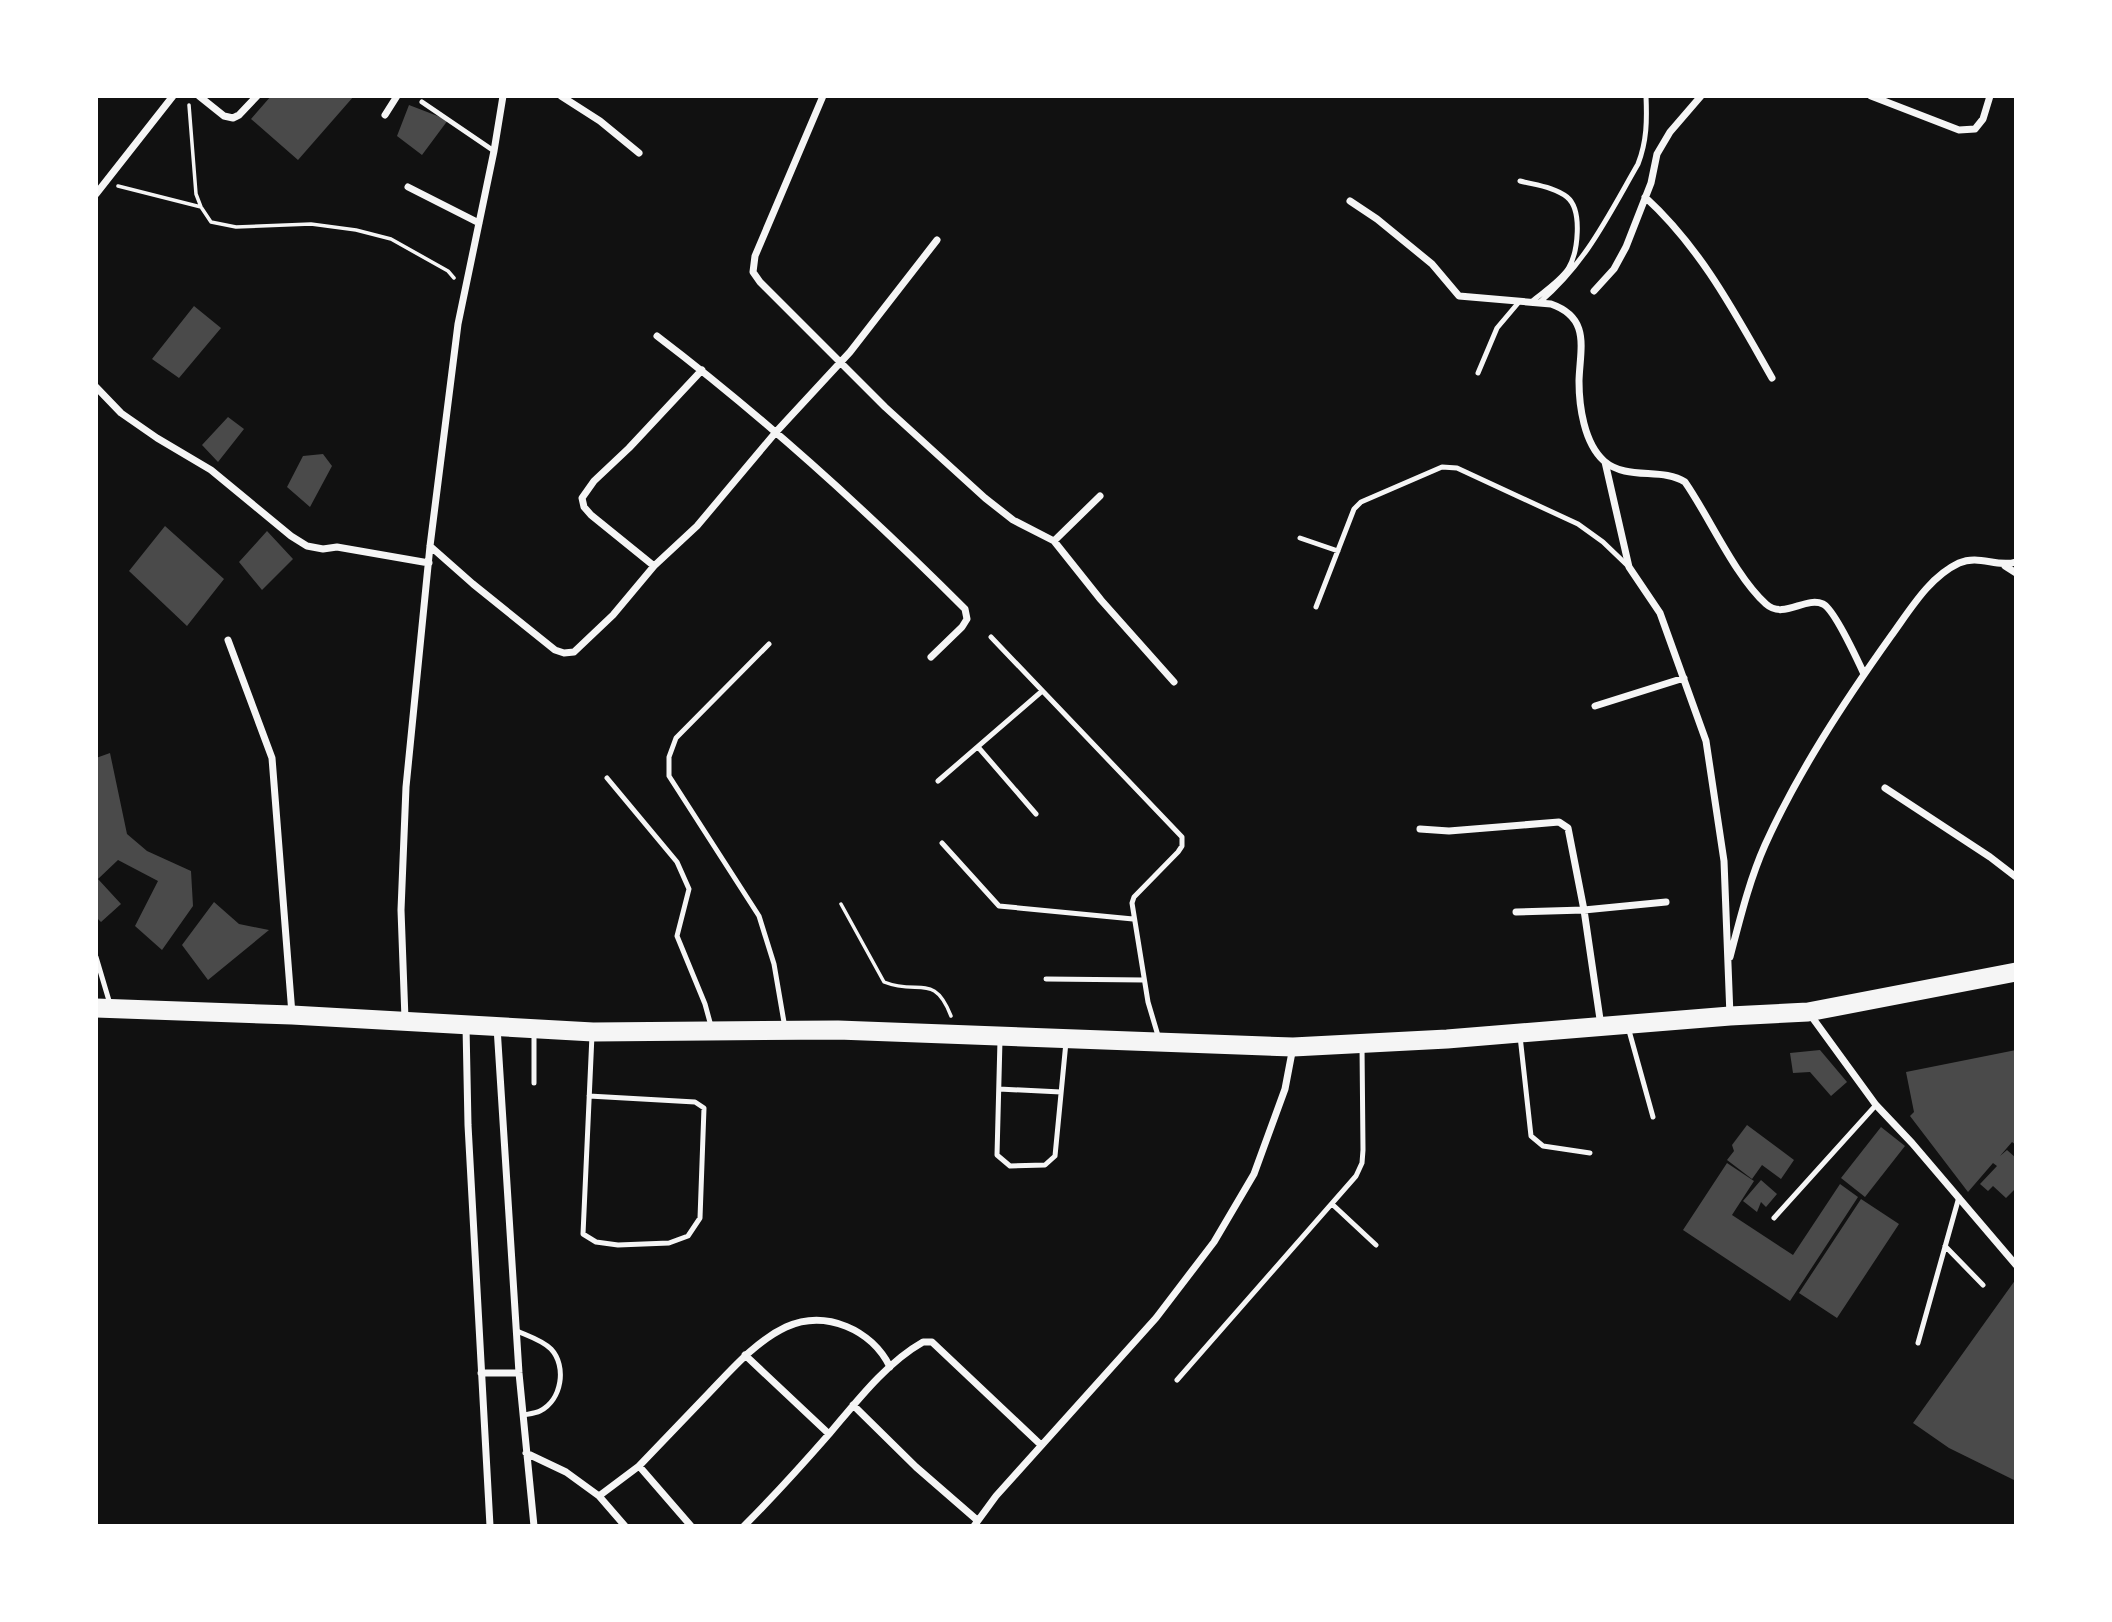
<svg xmlns="http://www.w3.org/2000/svg" width="2112" height="1622" font-family="'Roboto Condensed',sans-serif">
	<rect width="100%" height="100%" fill="#111"/>
	<path fill="#4a4a4a" d="M271,96h83l-56,64 -47,-41z
		M409,105l39,15 -26,35 -25,-19z
		M194,306l27,22 -42,50 -27,-19z
		M228,417l16,12 -26,33 -16,-17z
		M323,454l9,12 -22,41 -23,-20 16,-31z
		M165,526l59,53 -37,47 -58,-55z
		M267,531l26,28 -31,31 -23,-28z
		M110,753l17,81 20,17 44,20 2,35 -31,44 -27,-24 23,-45 -40,-21 -20,19 23,25 -20,18 -5,-5v-159z
		M214,902l25,22 30,6 -61,50 -26,-35z
		M1820,1050l27,32 -16,14 -21,-24 -17,1 -3,-20z
		M2016,1050v95l-4,-3 -12,14 7,-6 9,8v30l-10,10 -13,-12 -5,5 -8,-7 17,-18 -4,-3 -25,29 -58,-76 4,-4 -8,-40z
		M1747,1125l47,35 -13,19 -19,-14 -10,14 -25,-19 7,-9 -2,-6z
		M1881,1127l24,19 -40,51 -24,-19z
		M1727,1163l27,18 -22,34 61,40 47,-71 18,13 -68,104 -107,-71z
		M1761,1180l16,14 -11,13 -5,-5 -4,10 -14,-11z
		M1861,1199l38,25 -62,94 -38,-25z
		M2016,1279v202l-67,-33 -36,-25z"/>
	<g fill="none" stroke-linecap="round" stroke-linejoin="round">
		<path stroke="#f5f5f5" stroke-width="3.5" d="M189,105l7,89 5,13 10,15 25,5 75,-3 45,6 35,9 57,32 6,7
			M118,186l83,21
			M841,904l43,78c35,14 50,-10 67,34"/>
		<path stroke="#f5f5f5" stroke-width="5" d="M422,102l72,49
			M1520,181c15,4 35,6 47,16 16,13 11,56 1,72 -9,13 -25,23 -37,33
			M1540,302c46,-39 68,-86 98,-138 9,-23 9,-44 8,-68
			M1478,373l19,-45 22,-26
			M1300,538l38,13
			M1316,607l38,-98 7,-7 81,-35 15,1 121,56 25,18 25,24
			M991,637l191,200v9l-4,6 -44,45 -2,6 16,99 11,37
			M769,644l-93,94 -7,19v19l90,140 15,48 11,64
			M978,747l58,67
			M607,778l70,84 12,27 -12,47 28,68 6,22
			M938,781l103,-89
			M942,843l57,63 134,13
			M96,957l14,47
			M1046,979l98,1
			M1628,1027l25,90
			M534,1032v51
			M1520,1036l11,100 12,10 47,7
			M1000,1040l-3,115 13,11 35,-1 10,-9 11,-114
			M999,1089l62,3
			M589,1096l106,6 9,6 -4,110 -12,18 -19,7 -51,2 -22,-3 -13,-8 9,-199
			M1332,1204l44,41
			M1774,1218l102,-113
			M1945,1246l38,39
			M517,1331c11,5 25,9 34,18 16,17 11,51 -11,62 -4,2 -11,3 -16,4
			M1918,1343l41,-146
			M1177,1380l179,-204 6,-13 1,-13 -1,-104"/>
		<path stroke="#f5f5f5" stroke-width="7" d="M199,96l25,20 9,2 6,-3 18,-19
			M561,96l39,25 39,32
			M823,96l-68,160 -2,16 7,10 125,125 100,91 28,22 41,21 47,59 73,82
			M1871,96l88,34 16,-1 8,-10 7,-23
			M385,115l12,-19
			M408,187l71,36
			M96,194l77,-98
			M1645,197c56,51 90,116 127,181
			M1350,201l27,18 55,45 27,32 92,8c40,14 29,44 28,77 0,25 5,62 25,80 23,20 58,6 81,21 25,36 50,94 81,122 18,16 39,-8 57,0 11,5 35,57 41,70
			M1594,291l20,-22 12,-22 25,-64 6,-29 13,-22 31,-36
			M657,336c109,83 211,176 308,273l2,10 -5,8 -31,30
			M96,387l25,26 36,25 54,32 80,66 16,10 16,3 14,-2 92,16
			M1605,462l24,105 31,46 46,128 18,120 6,155
			M1054,541l46,-45
			M430,546l43,38 82,66 9,3 10,-1 39,-37 41,-49 43,-40 79,-94 74,-80 87,-112
			M654,566l-63,-51 -7,-8 -2,-9 12,-17 35,-33 73,-78
			M2005,566l11,7
			M228,640l44,118 20,256
			M1595,706l89,-28
			M1885,788l105,69 26,20
			M1420,829l29,2 110,-9 9,6 16,82 17,116
			M1516,912l68,-2 82,-8
			M1730,957c10,-38 19,-76 35,-112 33,-73 79,-143 126,-209 19,-26 38,-59 68,-73 20,-9 38,5 57,-1
			M1809,1013l67,92 36,38 104,122
			M405,1019l-4,-109 5,-123 24,-241 28,-222 36,-173 9,-55
			M466,1026l2,99 22,401
			M497,1027l22,346 15,153
			M745,1355l84,79
			M481,1373h38
			M853,1405l63,62 61,53
			M526,1453l40,19 33,24 26,30
			M639,1466c23,-24 47,-49 70,-73 23,-24 47,-52 77,-66 40,-18 86,3 104,40
			M599,1496l40,-30 52,60
			M744,1526c30,-30 58,-61 86,-93 27,-32 56,-70 93,-91h9l109,103
			M974,1526l22,-30 160,-178 58,-76 40,-68 31,-85 8,-42"/>
		<path stroke="#f5f5f5" stroke-width="19" d="M96,1008l196,7 301,17 245,-2 455,17 154,-8 283,-23 78,-4 208,-40"/>
	</g>
	<rect width="2112" height="1622" fill="none" stroke="#ffffff" stroke-width="196"/>
</svg>
